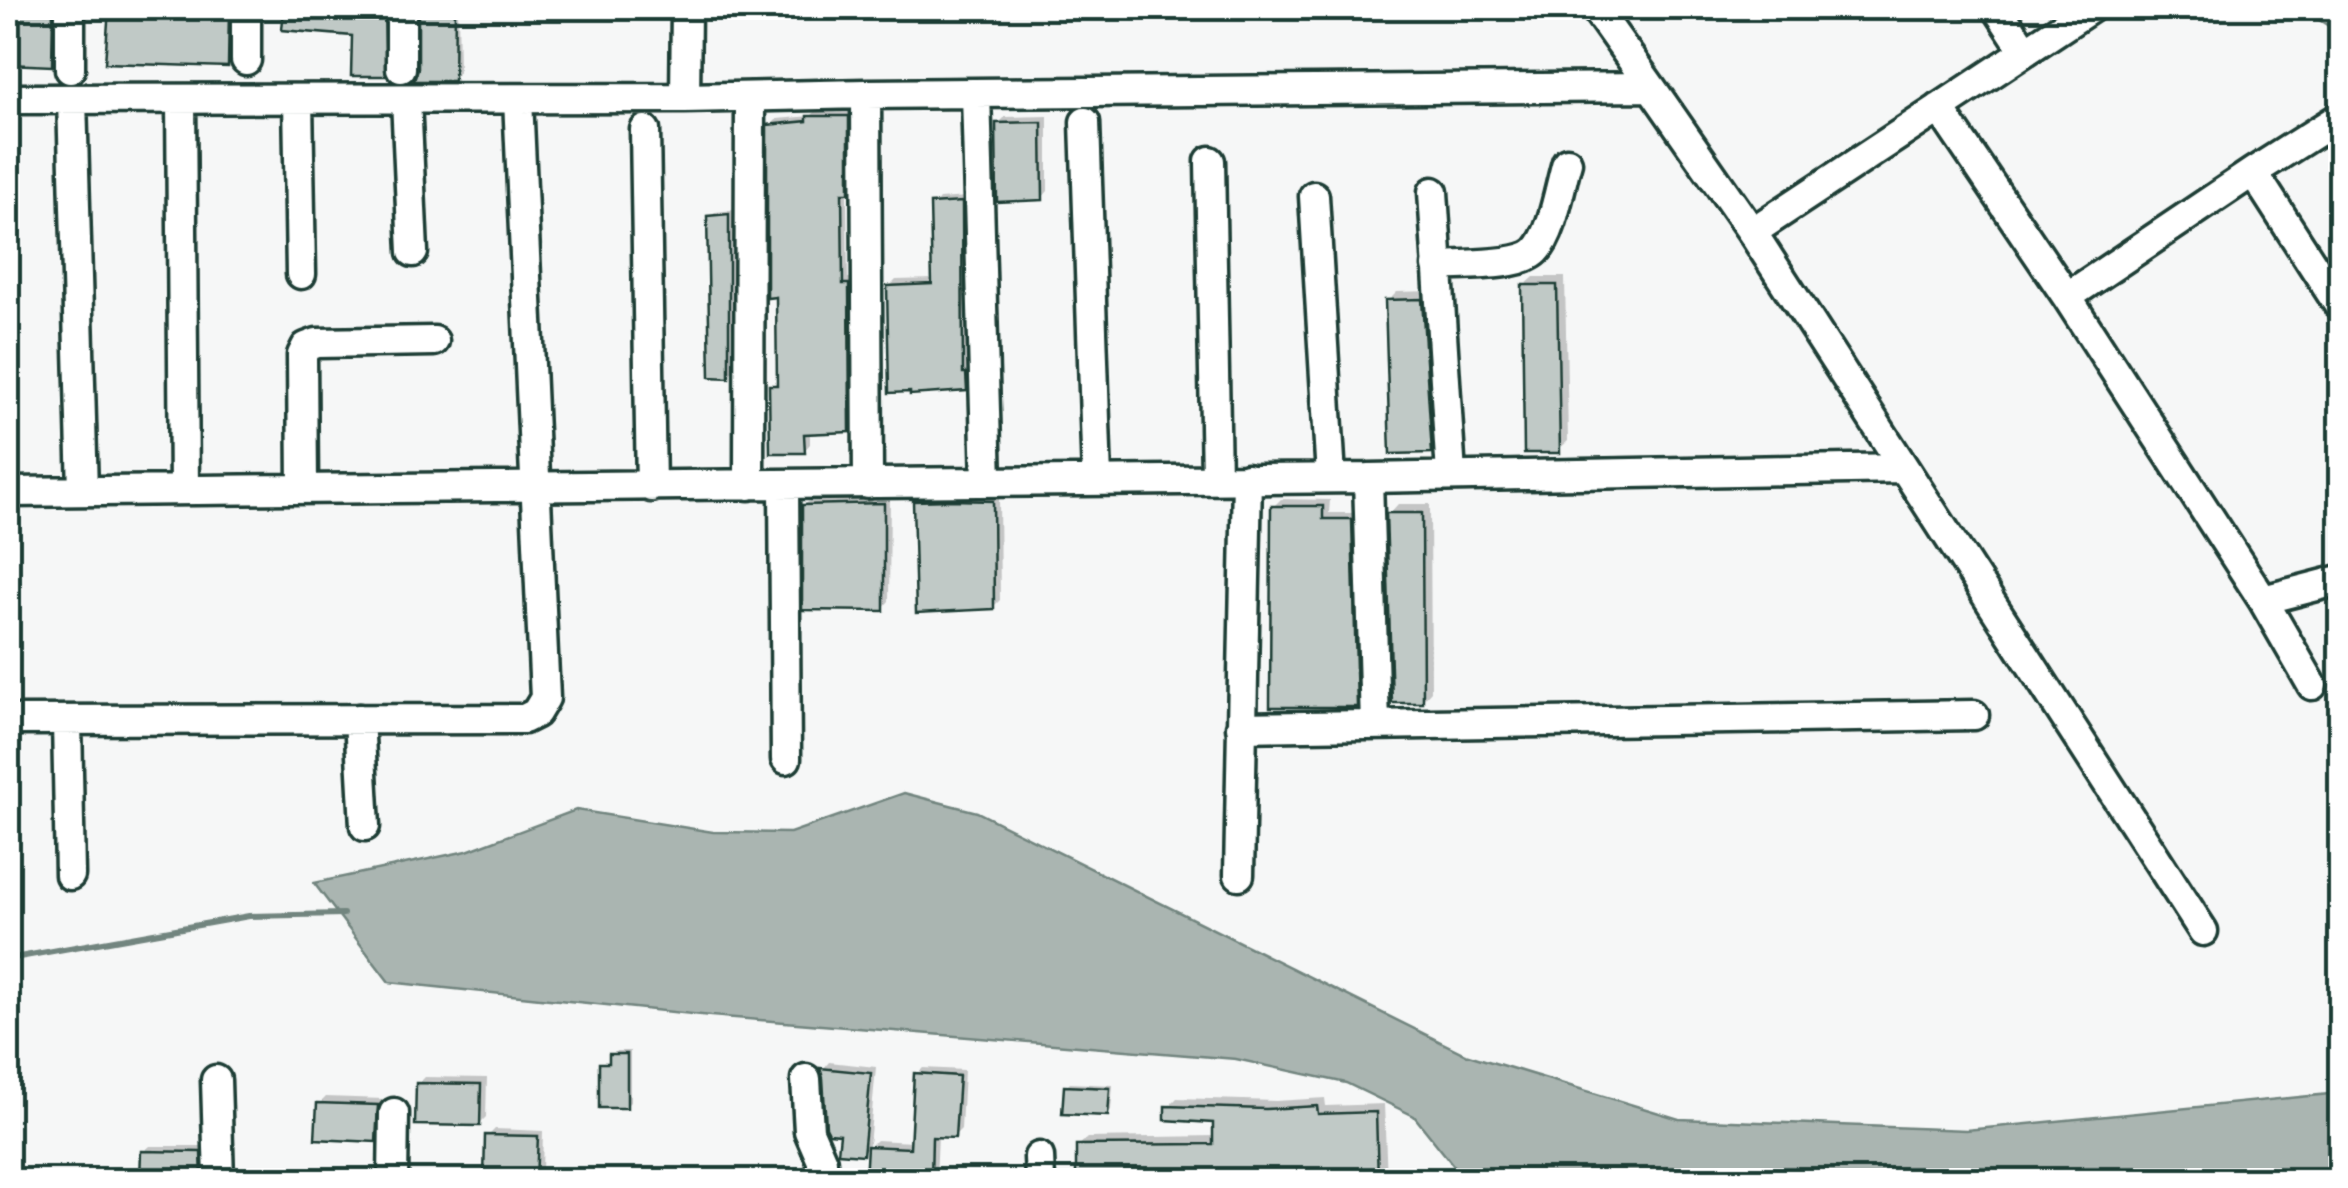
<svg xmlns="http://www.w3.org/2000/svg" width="2348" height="1188" font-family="'Gochi Hand',sans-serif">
	<rect width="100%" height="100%" fill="#f6f7f7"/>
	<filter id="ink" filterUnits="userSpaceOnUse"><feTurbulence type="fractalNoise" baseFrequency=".01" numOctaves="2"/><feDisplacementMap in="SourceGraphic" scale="20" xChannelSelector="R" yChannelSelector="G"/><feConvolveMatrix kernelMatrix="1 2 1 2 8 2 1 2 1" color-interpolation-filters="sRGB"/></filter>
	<g filter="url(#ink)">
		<path fill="#aab5b1" stroke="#72857f" stroke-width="2.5" d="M2300,8h40v25z
			M904,793l73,19 488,242 214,65 287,11 374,-37v87h-875l-51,-64 -68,-33 -110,-24 -525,-43 -322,-34 -75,-99 153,-32 109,-41 137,22 77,1z"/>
		<path fill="#0003" d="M8,8h52l-2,49 -7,7 -43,-2z
			M110,8h125l-1,50 -7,6 -119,-4z
			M285,8h106v59l-6,7 -31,-40 -70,-6z
			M421,8h37l1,64 -6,6 -32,-10z
			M816,111h38l1,72 -8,8 1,87h7l1,145 -7,7 -39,2v12l-6,7 -32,-65 8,-8 -10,-252 7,-7 34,-3z
			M1048,116v75l-6,7 -44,-74 7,-7z
			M967,197l2,170h3v15l-7,6 -76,-101 7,-7 38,-1 -1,-73 6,-7z
			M733,210l1,160 -6,5 -19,-158 6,-5z
			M1534,277h31l3,164 -10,9 -34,-164z
			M1431,291l9,150 -9,9 -43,-149 9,-9z
			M922,496h77l1,104 -7,7 -77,-105z
			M890,497l-1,104 -6,7 -79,-102 7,-7z
			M1281,499l49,1 -1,13h29l6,184 -8,7 -83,-197z
			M1398,504h32l1,187 -9,10 -33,-187z
			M616,1051h14v51l-4,4 -24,-42 10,-4z
			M829,1062l47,5 -7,79 -7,6 -20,-20 -19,-63z
			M923,1068l41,2 -3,59 -7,7 -16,-1 -2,45h-68l1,-33 7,-7 36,2 4,-67z
			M425,1077l62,1 -1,39 -7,7 -61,-40z
			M1070,1083l43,2 -2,25 -4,4 -41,-27z
			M326,1097l58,2 -2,33 -7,7 -56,-35z
			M1177,1098l99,3 49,-3 1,8 58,-2 3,76h-308l-1,-34 9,-8 128,-2 1,-16 -48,-13z
			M495,1129l48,2 -1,41 -7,7 -47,-43z
			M150,1146h56l6,34h-69v-28z
			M657,1171l35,1v8h-41z"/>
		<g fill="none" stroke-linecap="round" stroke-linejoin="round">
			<path stroke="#72857f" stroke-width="6" d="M8,959l241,-43 94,-2"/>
		</g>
		<path fill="#c0c9c6" stroke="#1f3d34" stroke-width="2.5" d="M8,8h45l-1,58 -44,-2z
			M109,8h120l-1,59 -123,-4z
			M284,8l68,3v-3h32l2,68h-35l1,-40 -70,-6z
			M418,8h37l-1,73h-40l4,-13z
			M807,116h42v77h-7l1,91h6l1,148 -46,2 1,19h-35l-1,-68h8l-1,-88 -9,1v-173l40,-4z
			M1042,122l1,78 -46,2 -1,-79z
			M962,202l1,171h3l1,18 -57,4v-3l-21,1 -2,-107 45,-2 -2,-80z
			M729,214v164l-19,-1 -3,-161z
			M1522,285h35l3,168h-36z
			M1422,299l10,154 -42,1 -5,-154z
			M952,500l41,1 1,108 -78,4 -3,-112z
			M884,503v108l-82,-1v-105z
			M1271,506h52v13h29l5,188h-87z
			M1386,513h36l1,190h-31z
			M609,1054h18v54h-28v-45h10z
			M820,1068l51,5 -8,82 -25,-2 2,-19 -11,-1 -3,-6 -3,-49z
			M914,1073l45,3 -4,62 -23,-1 -1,43h-66l2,-34 43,2z
			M416,1083l65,1 -1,42 -65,-1z
			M1064,1086l46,2 -2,28 -46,-2z
			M317,1103l61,2 -2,37 -61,-3z
			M1165,1106l101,3 51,-3 1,8 58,-2 2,68 -302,-1v-34l137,-1v-21l-48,-3z
			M485,1135l53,1 -2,44h-52z
			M141,1151l60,1 1,28h-62z"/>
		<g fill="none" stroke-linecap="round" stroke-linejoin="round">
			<defs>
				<path id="minor" d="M401,8v60
					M1595,8l56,79
					M1997,8l28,43
					M246,60v-52
					M70,69v-61
					M976,93l11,389
					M866,94l2,390
					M685,98l1,-90
					M8,99l677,-1 181,-4 785,-7 101,145 451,699
					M72,99l11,392
					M298,99l3,175
					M406,99l7,153
					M181,100l3,390
					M1939,108l128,189 196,303 77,-20
					M1085,122l12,358
					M645,130l6,357
					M1210,161l6,317
					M2253,172l87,-55
					M1433,192l18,283
					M1314,196l17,281
					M1752,232l339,-224
					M1437,266c24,-2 83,1 99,-15 17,-17 24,-66 31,-89
					M2067,297l186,-125 87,135
					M1368,478l7,247
					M749,485l1,-388
					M784,485l2,274
					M303,489l-1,-134 4,-8 11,-4 117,-2
					M8,492l1360,-14 536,-10
					M2263,600l49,85
					M359,719l6,107
					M8,720l516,-1 12,-6 9,-15 -27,-599
					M67,720l3,155
					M1241,727l733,-12
					M1239,875l8,-397
					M806,1079l3,52 13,30v19
					M216,1080l3,100
					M1039,1157l1,23
					M393,1180l1,-67"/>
			</defs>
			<use href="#minor" stroke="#1f3d34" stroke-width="35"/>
			<use href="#minor" stroke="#fff" stroke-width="28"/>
		</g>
	</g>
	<rect width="2348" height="1188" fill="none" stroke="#fff" stroke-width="40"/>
	<rect x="20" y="20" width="2308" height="1148" fill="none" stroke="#1f3d34" stroke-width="4" filter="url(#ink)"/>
</svg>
